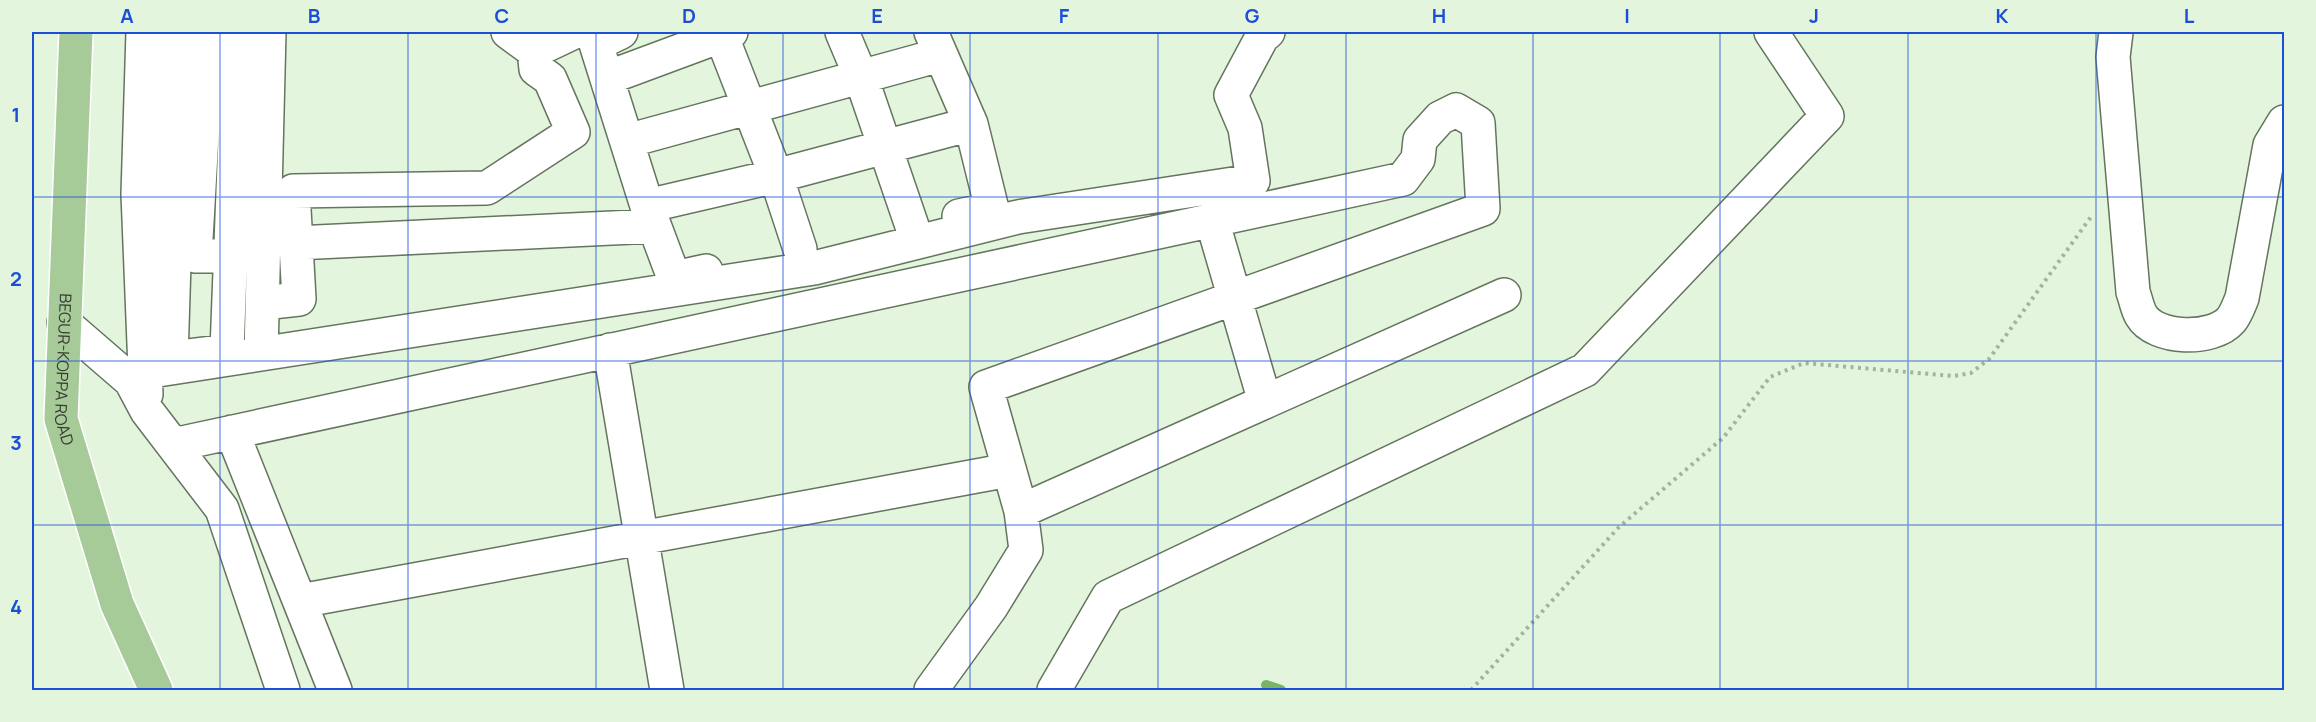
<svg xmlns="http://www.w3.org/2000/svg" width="2316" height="722" font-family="Manrope,sans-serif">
	<rect width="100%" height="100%" fill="#e3f6dd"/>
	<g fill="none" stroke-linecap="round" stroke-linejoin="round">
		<path stroke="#79b364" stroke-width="10" d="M1266,685l15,5"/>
		<defs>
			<path id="minor" d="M143,32l-5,162 8,200
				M176,32l-14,222 12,9 -3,95 56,-7 12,-319
				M208,32l-13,224h35
				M508,32l26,19 40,-19
				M621,32l-25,12 51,162 27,72 32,-7
				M720,32l56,144 24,73
				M842,32l19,45 51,149
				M931,32l40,92 21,85 -33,7
				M2116,32l-3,25 20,235c3,8 4,16 8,23 14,25 72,26 90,5 5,-6 8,-15 11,-22l28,-153 14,-23
				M607,78l124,-46
				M627,141l313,-86
				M647,206l129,-30 195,-52
				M1212,220l53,182
				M296,243l358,-17
				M263,303l36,-4 -6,-108 194,-3 86,-56 -23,-53 -14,-10 -2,-18
				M64,323l67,58 16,30 75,98 61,181
				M610,350l57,340
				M261,354l8,-322
				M145,372l669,-104 204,-51 235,-36 -8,-53 -14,-33 31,-58 6,-5
				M232,432l103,258
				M173,445l1230,-266 15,-20 2,-19 20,-22 16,-8 22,13 5,86 -497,178 35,124 5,39 -35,57 -60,83
				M1021,511l483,-216
				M300,601l709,-131
				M1054,690l54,-93 477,-227 242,-254 -56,-84"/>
			<g id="major">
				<path id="s1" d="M76,32l-15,387 56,185 39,86"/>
			</g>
		</defs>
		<use href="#minor" stroke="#64755e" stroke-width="36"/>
		<use href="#major" stroke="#fff" stroke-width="36"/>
		<path stroke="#a4b39f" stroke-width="4" stroke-dasharray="3 4.5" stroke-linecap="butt" d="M1471,690l148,-163 104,-89 47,-61 34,-14 149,13 18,-3 18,-14 104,-145"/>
		<use href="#minor" stroke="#fff" stroke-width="33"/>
		<use href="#major" stroke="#a7ca99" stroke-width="33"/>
	</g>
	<path fill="none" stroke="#1d4ed8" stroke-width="1.5" stroke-opacity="0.55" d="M220,32v658M408,32v658M596,32v658M783,32v658M970,32v658M1158,32v658M1346,32v658M1533,32v658M1720,32v658M1908,32v658M2096,32v658M32,197h2252M32,361h2252M32,525h2252"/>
	<g text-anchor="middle" stroke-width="6" stroke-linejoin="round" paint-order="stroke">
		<g font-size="16" fill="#353c32" stroke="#e3f6dd">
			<text dy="6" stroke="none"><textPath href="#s1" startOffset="338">BEGUR-KOPPA ROAD</textPath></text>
		</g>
	</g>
	<rect width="2316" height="722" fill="none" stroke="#e3f6dd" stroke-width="66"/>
	<rect x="33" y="33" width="2250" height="656" fill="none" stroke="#1d4ed8" stroke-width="2"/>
	<g font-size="20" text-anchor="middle" font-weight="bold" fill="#1d4ed8">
		<text x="127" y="23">A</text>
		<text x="314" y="23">B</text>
		<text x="502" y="23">C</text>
		<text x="689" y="23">D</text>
		<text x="877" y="23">E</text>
		<text x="1064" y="23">F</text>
		<text x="1252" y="23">G</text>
		<text x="1439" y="23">H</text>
		<text x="1627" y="23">I</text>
		<text x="1814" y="23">J</text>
		<text x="2002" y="23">K</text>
		<text x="2189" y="23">L</text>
		<text x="16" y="122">1</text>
		<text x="16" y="286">2</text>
		<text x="16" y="450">3</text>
		<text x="16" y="614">4</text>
	</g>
</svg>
